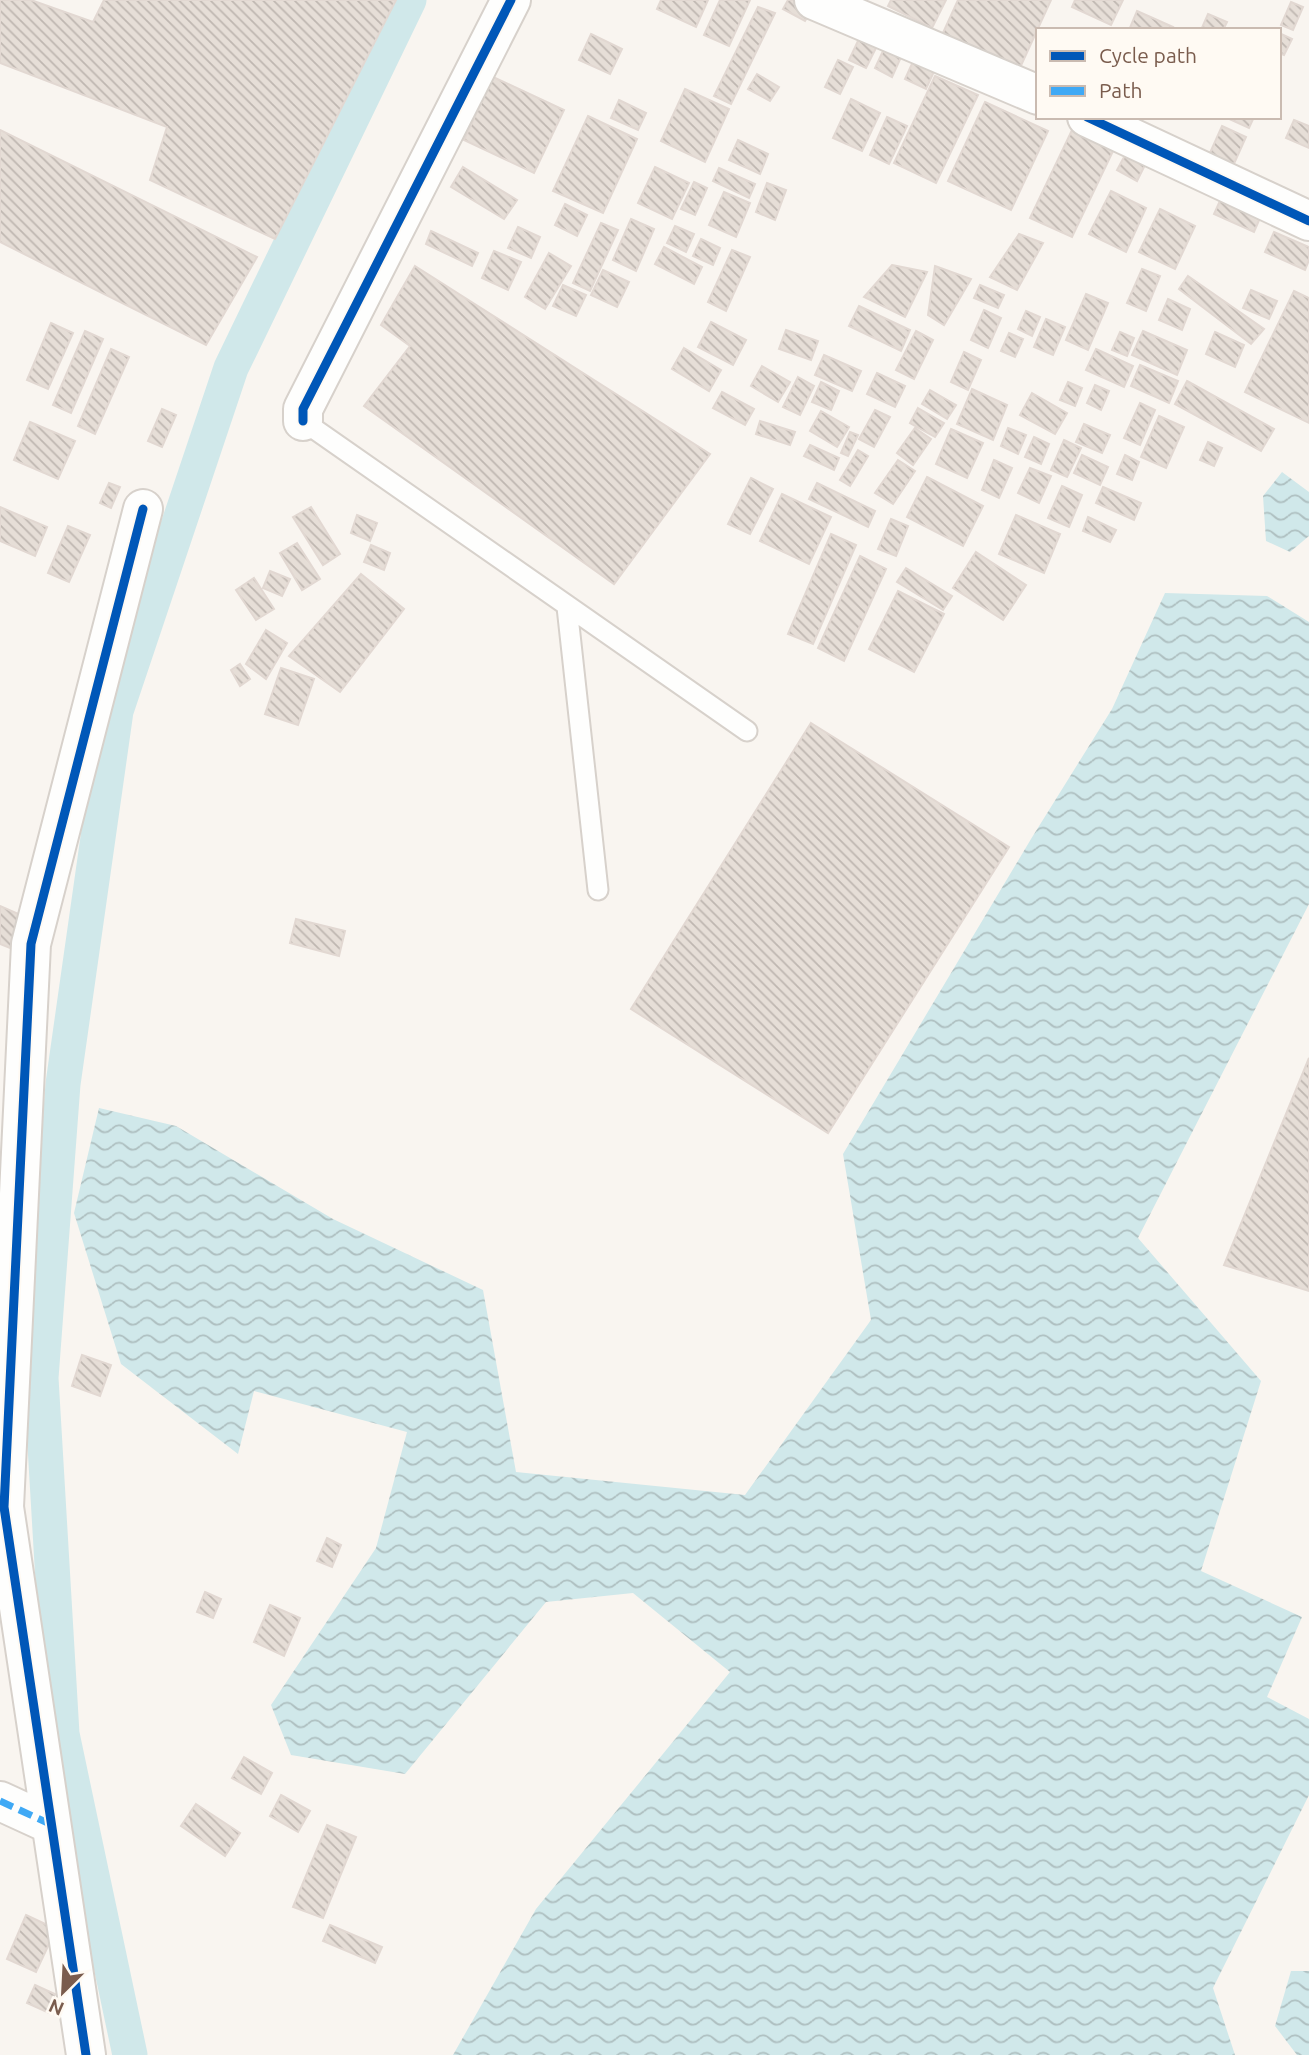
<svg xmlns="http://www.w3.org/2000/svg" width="1309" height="2055" font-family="Ubuntu,sans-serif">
	<defs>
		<pattern id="water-waves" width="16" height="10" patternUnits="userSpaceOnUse" patternTransform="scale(1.75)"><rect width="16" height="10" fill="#d0e8ea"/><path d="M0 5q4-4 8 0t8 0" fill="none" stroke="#aebfc0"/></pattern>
		<pattern id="building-back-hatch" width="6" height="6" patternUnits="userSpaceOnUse" patternTransform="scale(1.75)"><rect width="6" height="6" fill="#e6ded7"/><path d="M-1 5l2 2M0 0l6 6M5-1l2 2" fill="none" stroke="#bfb7b1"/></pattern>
	</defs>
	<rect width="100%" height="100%" fill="#f9f5f0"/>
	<path fill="url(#water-waves)" d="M1282,472l27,20v44l-19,16 -24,-11 -3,-45z
		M1165,593l102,3 42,26v282l-171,334 123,143 -60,190 101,46 -35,80 42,22v76l-96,193 22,67h-782l83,-146 194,-237 -97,-79 -87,9 -141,172 -114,-19 -20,-50 105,-157 31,-116 -153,-41 -16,63 -117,-90 -47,-151 25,-105 77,18 157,93 150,71 33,182 229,23 126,-175 -28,-166 188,-315 81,-130z
		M1291,1971h18v84h-12l-22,-29z"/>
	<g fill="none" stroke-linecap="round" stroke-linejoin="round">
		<path stroke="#d0e8ea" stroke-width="35" d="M130,2055l-68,-321 -21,-356 22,-294 53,-373 115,-343 178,-368"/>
	</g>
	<path fill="url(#building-back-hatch)" stroke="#e2d8d2" stroke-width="2" d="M0,0h31l62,22 11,-22h292l-121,239 -125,-59 17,-53 -167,-64z
		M661,0h47l-12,27 -39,-18z
		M720,0h30l-21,46 -25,-11z
		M788,0h15l11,6 -9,15 -22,-12z
		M891,0h55l-14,28 -44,-22z
		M958,0h93l-32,70 -77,-35z
		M1075,0h48l-12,25 -39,-18z
		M1291,2l12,5 -10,23 -12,-5z
		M758,7l17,6 -44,91 -17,-8z
		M1137,11l36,16 -2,3h-42z
		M1208,14l19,8 -4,8h-22z
		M864,28l18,8 -16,32 -17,-8z
		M1279,33l13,6 -8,16 -5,-2z
		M591,34l31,15 -12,25 -31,-14z
		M889,38l17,8 -14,31 -17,-9z
		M916,55l21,10 -11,24 -21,-10z
		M838,60l15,7 -13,27 -15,-7z
		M757,74l22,13 -9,14 -22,-12z
		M935,76l43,19 -42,88 -42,-20z
		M493,77l71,33 -30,63 -70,-33z
		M685,89l44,20 -24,53 -44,-21z
		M851,99l29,14 -18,38 -29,-13z
		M619,100l27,13 -8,17 -27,-12z
		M985,102l63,29 -37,79 -63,-29z
		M588,116l49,23 -34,74 -50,-22z
		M887,117l20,9 -18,38 -19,-9z
		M1225,117h29l-5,11z
		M1294,120l15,6v22l-23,-10z
		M1222,126l24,11 -13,29 -24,-11z
		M0,130l257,127 -51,88 -206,-103z
		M1072,130l42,19 -42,88 -42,-19z
		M738,140l30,14 -8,20 -31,-14z
		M1130,146l19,11 -12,24 -20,-11z
		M463,167l54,33 -13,19 -53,-32z
		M655,167l34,16 -17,36 -34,-16z
		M719,168l36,16 -6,14 -36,-17z
		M694,182l13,6 -12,27 -14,-6z
		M767,183l19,7 -11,30 -19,-8z
		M1111,191l35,17 -20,44 -37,-18z
		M724,192l26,11 -14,34 -27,-12z
		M1223,194l40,17 -9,21 -40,-18z
		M565,204l22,11 -10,21 -22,-11z
		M1160,209l35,17 -20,43 -36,-17z
		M631,219l23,10 -18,42 -23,-11z
		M601,223l17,7 -28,61 -17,-8z
		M675,226l19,8 -8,18 -19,-9z
		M518,227l22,10 -9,21 -23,-10z
		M431,231l47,22 -6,13 -46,-22z
		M1274,232l35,15v13l-4,10 -40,-18z
		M1019,234l24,9 -26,47 -27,-13z
		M701,239l19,9 -7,17 -20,-9z
		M664,247l38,20 -8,17 -39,-20z
		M732,250l18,7 -24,54 -18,-9z
		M494,251l27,11 -13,28 -26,-12z
		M549,253l22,13 -26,43 -20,-12z
		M892,265l35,7 -22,45 -41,-20z
		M415,266l295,188 -96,130 -250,-178 46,-60 -29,-21z
		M935,266l36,13 -27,46 -16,-10z
		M1142,269l18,7 -14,35 -19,-8z
		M603,270l26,12 -12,25 -26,-12z
		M1188,276l76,53 -13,15 -72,-55z
		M563,285l23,10 -10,21 -23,-10z
		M980,285l24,10 -6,13 -24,-10z
		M1251,290l26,11 -8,18 -26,-11z
		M1294,291l15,7v125l-64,-31z
		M1086,294l22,9 -20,47 -22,-10z
		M1168,299l22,10 -8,21 -23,-10z
		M859,306l51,24 -9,21 -52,-25z
		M984,310l17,8 -13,30 -17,-8z
		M1026,311l14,6 -8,19 -14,-7z
		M1046,319l19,8 -12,28 -19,-8z
		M711,322l35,18 -13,25 -35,-18z
		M51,323l22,10 -25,56 -21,-9z
		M786,330l32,11 -7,19 -32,-11z
		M85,331l18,8 -32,74 -18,-8z
		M916,331l17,9 -19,39 -18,-9z
		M1143,331l44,19 -10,25 -45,-20z
		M1120,332l14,6 -7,18 -15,-6z
		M1215,332l29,13 -9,22 -29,-13z
		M1009,333l14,6 -8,18 -14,-6z
		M684,348l37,22 -12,21 -37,-22z
		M111,349l18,8 -34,77 -17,-8z
		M1096,349l37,17 -9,21 -38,-17z
		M964,352l17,8 -13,30 -17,-8z
		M824,355l37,16 -9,20 -37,-16z
		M1140,365l38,16 -9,22 -38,-17z
		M762,366l28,16 -12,20 -27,-16z
		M877,373l28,13 -10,21 -28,-13z
		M798,377l16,9 -14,29 -17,-8z
		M1187,381l87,48 -13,22 -86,-47z
		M821,382l18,9 -8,19 -19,-8z
		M1068,382l14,6 -7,18 -15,-6z
		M1095,385l14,6 -8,19 -14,-7z
		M972,389l35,16 -14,35 -36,-16z
		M930,390l26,15 -9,14 -25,-15z
		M722,392l32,17 -9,16 -32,-17z
		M1032,393l35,20 -12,21 -35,-19z
		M1140,403l15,7 -15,35 -16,-7z
		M918,408l26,15 -9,14 -25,-14z
		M162,409l14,6 -14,32 -14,-6z
		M875,410l15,7 -16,30 -15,-8z
		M821,411l28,16 -12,20 -27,-16z
		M1159,416l25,11 -18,41 -25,-11z
		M760,421l35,11 -5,13 -34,-11z
		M30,422l45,19 -17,38 -44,-19z
		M1084,424l26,11 -8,18 -26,-11z
		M915,428l16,11 -18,26 -16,-12z
		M1008,428l18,7 -8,19 -17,-8z
		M951,429l32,14 -16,35 -31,-14z
		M850,432l8,3 -10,21 -7,-3z
		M1034,437l15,7 -8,20 -16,-7z
		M1064,440l17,8 -14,29 -16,-7z
		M1208,442l14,6 -8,18 -14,-6z
		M810,445l29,13 -5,12 -30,-14z
		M858,450l10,6 -18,30 -10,-6z
		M1082,455l26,12 -8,18 -26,-12z
		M1125,455l14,7 -7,18 -15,-6z
		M898,460l17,11 -22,33 -18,-11z
		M994,460l18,8 -13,30 -17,-8z
		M1030,468l21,8 -12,27 -21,-10z
		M927,477l56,29 -20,40 -56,-29z
		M751,478l22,11 -23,45 -22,-10z
		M109,483l11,4 -9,21 -11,-5z
		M817,483l58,28 -7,16 -59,-28z
		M1062,486l20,9 -13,32 -21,-9z
		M1103,487l38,16 -7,17 -38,-17z
		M782,494l49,23 -22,47 -49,-23z
		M0,507l47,20 -12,29 -35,-15z
		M311,507l29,47 -17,11 -30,-48z
		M357,515l20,8 -7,18 -19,-8z
		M1016,515l44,19 -16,39 -45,-19z
		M1088,517l28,13 -6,12 -27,-11z
		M891,519l17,7 -12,30 -18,-7z
		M68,526l22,9 -21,47 -21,-9z
		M831,534l25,11 -43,99 -25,-10z
		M297,543l23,36 -18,11 -22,-37z
		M371,545l19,8 -6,17 -20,-8z
		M976,552l50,33 -23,35 -50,-32z
		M860,556l26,13 -42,92 -26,-13z
		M906,568l46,28 -9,14 -46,-28z
		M270,571l20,8 -8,17 -19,-8z
		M361,574l43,35 -64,83 -51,-36z
		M254,578l20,31 -18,11 -20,-30z
		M898,591l46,23 -30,58 -45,-23z
		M266,630l21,13 -21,36 -20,-15z
		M240,664l10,15 -10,7 -9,-16z
		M281,668l33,11 -16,46 -33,-11z
		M811,723l198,124 -181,286 -197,-124z
		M0,906l23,10 -13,32 -10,-4z
		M296,919l49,12 -6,25 -49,-13z
		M1309,1058v233l-85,-26z
		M82,1355l29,10 -11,31 -28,-10z
		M327,1538l14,7 -9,22 -15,-6z
		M205,1592l16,7 -8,19 -16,-6z
		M270,1605l30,13 -16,38 -30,-14z
		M244,1757l28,16 -11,21 -29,-16z
		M281,1795l29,16 -12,21 -28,-16z
		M196,1804l44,29 -15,23 -44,-30z
		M327,1825l29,12 -33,81 -30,-11z
		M26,1915l30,14 -20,43 -29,-13z
		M330,1925l52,22 -7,16 -52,-22z
		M35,1985l22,10 -8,18 -22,-10z"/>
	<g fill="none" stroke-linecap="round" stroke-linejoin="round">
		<defs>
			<path id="lane" d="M303,421l444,310
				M567,607l31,283"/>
			<path id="street" d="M814,0l224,95
				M1087,117l222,104
				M303,421v-12l208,-409
				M0,1801l50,23
				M86,2055l-82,-548 27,-563 112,-435"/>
		</defs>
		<use href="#lane" stroke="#d7d1cb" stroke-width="23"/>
		<use href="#street" stroke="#d7d1cb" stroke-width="42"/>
		<use href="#lane" stroke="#fefefd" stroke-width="19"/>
		<use href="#street" stroke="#fefefd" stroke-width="38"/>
		<path stroke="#3fa9f5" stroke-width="7" stroke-dasharray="14 7" stroke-linecap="butt" d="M0,1801l50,23"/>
		<defs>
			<path id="cycleway" d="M1087,117l222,104
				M303,421v-12l208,-409
				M86,2055l-82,-548 27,-563 112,-435"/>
		</defs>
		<use href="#cycleway" stroke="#fffaf3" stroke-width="13"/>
		<use href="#cycleway" stroke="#0057b8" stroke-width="9"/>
	</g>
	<rect x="1036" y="28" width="245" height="91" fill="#fffaf3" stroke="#cabbb1" stroke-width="2"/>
	<rect x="1050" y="51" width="35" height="10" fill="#0057b8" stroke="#cabbb1" stroke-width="2"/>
	<text x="1099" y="63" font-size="21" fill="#7a5c4d">Cycle path</text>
	<rect x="1050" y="86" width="35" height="10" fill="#3fa9f5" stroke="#cabbb1" stroke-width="2"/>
	<text x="1099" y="98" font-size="21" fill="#7a5c4d">Path</text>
	<g transform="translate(63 1992) rotate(204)" stroke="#fffaf3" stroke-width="5" paint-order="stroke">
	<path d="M0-5L12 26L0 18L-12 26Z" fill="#7a5c4d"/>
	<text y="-10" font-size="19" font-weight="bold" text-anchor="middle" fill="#7a5c4d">N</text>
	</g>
</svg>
